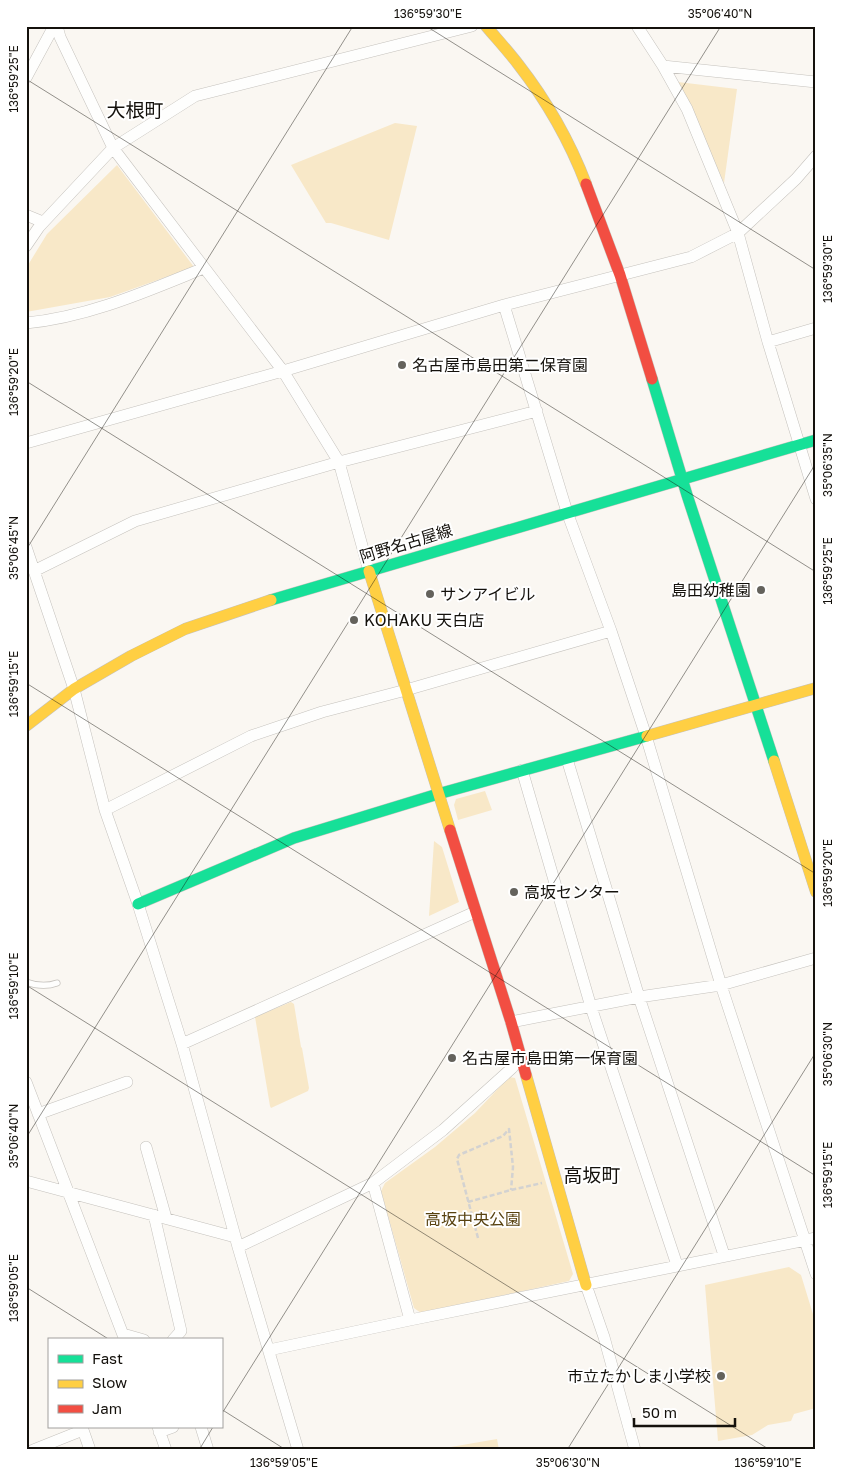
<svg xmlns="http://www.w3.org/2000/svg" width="842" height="1476" font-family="'Golos Text','Noto Sans JP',sans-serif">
	<rect width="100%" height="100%" fill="#faf7f2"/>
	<path fill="#f8e8c8" d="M678,82l59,7 -13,94z
		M395,123l22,3 -28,114 -58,-17h-5l-35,-58z
		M117,165l77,102 -84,30 -84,15v-43l2,-4 19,-31z
		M485,791l7,19 -34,10 -4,-15 2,-6z
		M434,841l8,6 17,55 -30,14z
		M291,1002l3,2 7,43 1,1 7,40 -1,3 -37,17 -1,-2 -15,-89z
		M509,1077l6,1 58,196 -4,7 -148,32 -7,-5 -33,-117 4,-8 50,-36 40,-34z
		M789,1267l12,8 15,49v84l-22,6 -3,7 -23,4 -16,10 -34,6 -13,-156z
		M497,1439l2,11h-53l-1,-2z"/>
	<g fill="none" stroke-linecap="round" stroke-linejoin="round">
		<defs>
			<path id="lane" d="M26,982c11,4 20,5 31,1"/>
			<path id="street" d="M57,26l3,11 53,111 170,223 56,91 30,109
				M637,26l26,40 24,43 51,124 30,109 48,157
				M663,66l153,16
				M26,78l28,-52
				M26,215l17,7
				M26,246l13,-19 74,-79 82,-52 277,-70
				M504,305l63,207 44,119 35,105 75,249 95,289
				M26,323c63,-6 121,-32 178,-55
				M768,342l48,-14
				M26,443l257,-72 221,-66 187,-48 47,-24 58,-54 20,-23
				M26,547l48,142 31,121 33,94 44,140 56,203 60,203
				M34,571l101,-50 204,-59 198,-51
				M567,759l72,238 85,258
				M522,770l69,237 86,258
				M105,810l146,-74 71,-24 84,-22 205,-59
				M511,1022l128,-25 82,-12 95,-27
				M182,1044l293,-132
				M26,1082l99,258
				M38,1114l89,-32
				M146,1147l20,71
				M26,1181l209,56
				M373,1183l37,137
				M154,1215l27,116 -8,9
				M238,1247l135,-64 70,-53 69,-62 9,-11
				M586,1285l18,52 31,113
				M123,1334l21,6
				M269,1350l141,-30 406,-82
				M158,1427l8,23
				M201,1427l7,23
				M159,1432l14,-5
				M33,1450l50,-20 7,20"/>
			<path id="fast" d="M652,379l35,116 87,266
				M271,600l545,-160
				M138,904l156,-66 144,-44 209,-58"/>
			<path id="slow" d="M486,26c11,13 22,25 32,38 28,36 52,78 68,120
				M369,571l81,259
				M26,726l48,-37 57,-33 54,-27 86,-29
				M647,736l169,-48
				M774,761l42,131
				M526,1075l60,210"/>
			<path id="jam" d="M586,184l34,91 32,104
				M450,830l61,192 15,53"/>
		</defs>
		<use href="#lane" stroke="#c5c2bd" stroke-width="7"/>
		<use href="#street" stroke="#c5c2bd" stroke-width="12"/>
		<use href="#fast" stroke="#c5c2bd" stroke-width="12"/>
		<use href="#slow" stroke="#c5c2bd" stroke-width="12"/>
		<use href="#jam" stroke="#c5c2bd" stroke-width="12"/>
		<path stroke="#d3d2d1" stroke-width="2.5" stroke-dasharray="5 2.5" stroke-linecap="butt" d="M468,1202l43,-12 31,-7
			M478,1238l-21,-79 2,-4 44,-19 6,-7 4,38 -2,23"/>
		<use href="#lane" stroke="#fefefd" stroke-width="5.5"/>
		<use href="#street" stroke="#fefefd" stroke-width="11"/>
		<use href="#fast" stroke="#16e098" stroke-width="11"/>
		<use href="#slow" stroke="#ffcf43" stroke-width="11"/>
		<use href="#jam" stroke="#f24e42" stroke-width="11"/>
	</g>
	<path fill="none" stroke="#14110c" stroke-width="1" stroke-opacity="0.45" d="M426,26l390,244M26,79l790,493M26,381l790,493M26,550l327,-524M26,683l790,493M26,985l744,465M26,1138l695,-1112M26,1287l84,53M221,1409l65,41M221,1415l595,-952M199,1450l14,-23M567,1450l249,-398"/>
	<g fill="#64625c" stroke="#fff" stroke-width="2">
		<circle cx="402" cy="365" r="5"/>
		<circle cx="761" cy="590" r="5"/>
		<circle cx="430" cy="594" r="5"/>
		<circle cx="354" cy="620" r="5"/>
		<circle cx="514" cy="892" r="5"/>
		<circle cx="452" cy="1058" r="5"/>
		<circle cx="721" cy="1376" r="5"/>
	</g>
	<g text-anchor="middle" stroke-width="4" stroke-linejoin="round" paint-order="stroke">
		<g font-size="16" fill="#14110c" stroke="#fff" text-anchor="start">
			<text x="412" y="371">名古屋市島田第二保育園</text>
			<text x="751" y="596" text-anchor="end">島田幼稚園</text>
			<text x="440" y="600">サンアイビル</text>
			<text x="364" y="626">KOHAKU 天白店</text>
			<text x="524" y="898">高坂センター</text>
			<text x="462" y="1064">名古屋市島田第一保育園</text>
			<text x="711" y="1382" text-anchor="end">市立たかしま小学校</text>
		</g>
		<g font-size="16" fill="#14110c" stroke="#fff">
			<text transform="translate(406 543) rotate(-17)" y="6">阿野名古屋線</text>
		</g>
		<g font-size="16" fill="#584210" stroke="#fff">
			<text x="473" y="1225">高坂中央公園</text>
		</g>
		<g font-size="19" fill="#14110c" stroke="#fff">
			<text x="135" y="117">大根町</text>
			<text x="592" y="1182">高坂町</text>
		</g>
	</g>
	<rect width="842" height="1476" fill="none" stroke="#ffffff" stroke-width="55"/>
	<rect x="48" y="1338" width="175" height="90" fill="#ffffff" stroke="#a1a09e"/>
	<rect x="58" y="1355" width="25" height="8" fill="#16e098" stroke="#a1a09e"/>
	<text x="92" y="1364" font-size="15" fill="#14110c">Fast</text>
	<rect x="58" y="1380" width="25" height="8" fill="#ffcf43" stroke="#a1a09e"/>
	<text x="92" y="1388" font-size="15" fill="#14110c">Slow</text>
	<rect x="58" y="1405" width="25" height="8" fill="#f24e42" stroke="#a1a09e"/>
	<text x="92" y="1414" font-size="15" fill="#14110c">Jam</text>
	<path d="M634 1418v8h101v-8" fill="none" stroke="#14110c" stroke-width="2.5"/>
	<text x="642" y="1418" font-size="15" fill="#14110c" stroke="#ffffff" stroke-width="4" paint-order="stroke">50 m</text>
	<rect x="28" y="28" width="786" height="1420" fill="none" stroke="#14110c" stroke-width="2"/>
	<g font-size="12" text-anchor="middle" fill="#14110c">
		<text x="428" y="18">136°59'30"E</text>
		<text x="720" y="18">35°06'40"N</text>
		<text transform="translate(14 79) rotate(-90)" y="4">136°59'25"E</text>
		<text transform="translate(828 269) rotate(-90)" y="4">136°59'30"E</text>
		<text transform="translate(14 382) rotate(-90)" y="4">136°59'20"E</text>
		<text transform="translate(828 465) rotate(-90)" y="4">35°06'35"N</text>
		<text transform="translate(14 548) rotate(-90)" y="4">35°06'45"N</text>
		<text transform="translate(828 571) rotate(-90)" y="4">136°59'25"E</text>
		<text transform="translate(14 684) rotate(-90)" y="4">136°59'15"E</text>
		<text transform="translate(828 873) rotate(-90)" y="4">136°59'20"E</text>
		<text transform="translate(14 986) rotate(-90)" y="4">136°59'10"E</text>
		<text transform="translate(828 1054) rotate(-90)" y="4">35°06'30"N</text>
		<text transform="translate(14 1136) rotate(-90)" y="4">35°06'40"N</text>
		<text transform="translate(828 1175) rotate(-90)" y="4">136°59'15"E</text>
		<text transform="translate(14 1288) rotate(-90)" y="4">136°59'05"E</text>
		<text x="284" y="1467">136°59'05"E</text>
		<text x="568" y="1467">35°06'30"N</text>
		<text x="768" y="1467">136°59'10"E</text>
	</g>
</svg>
